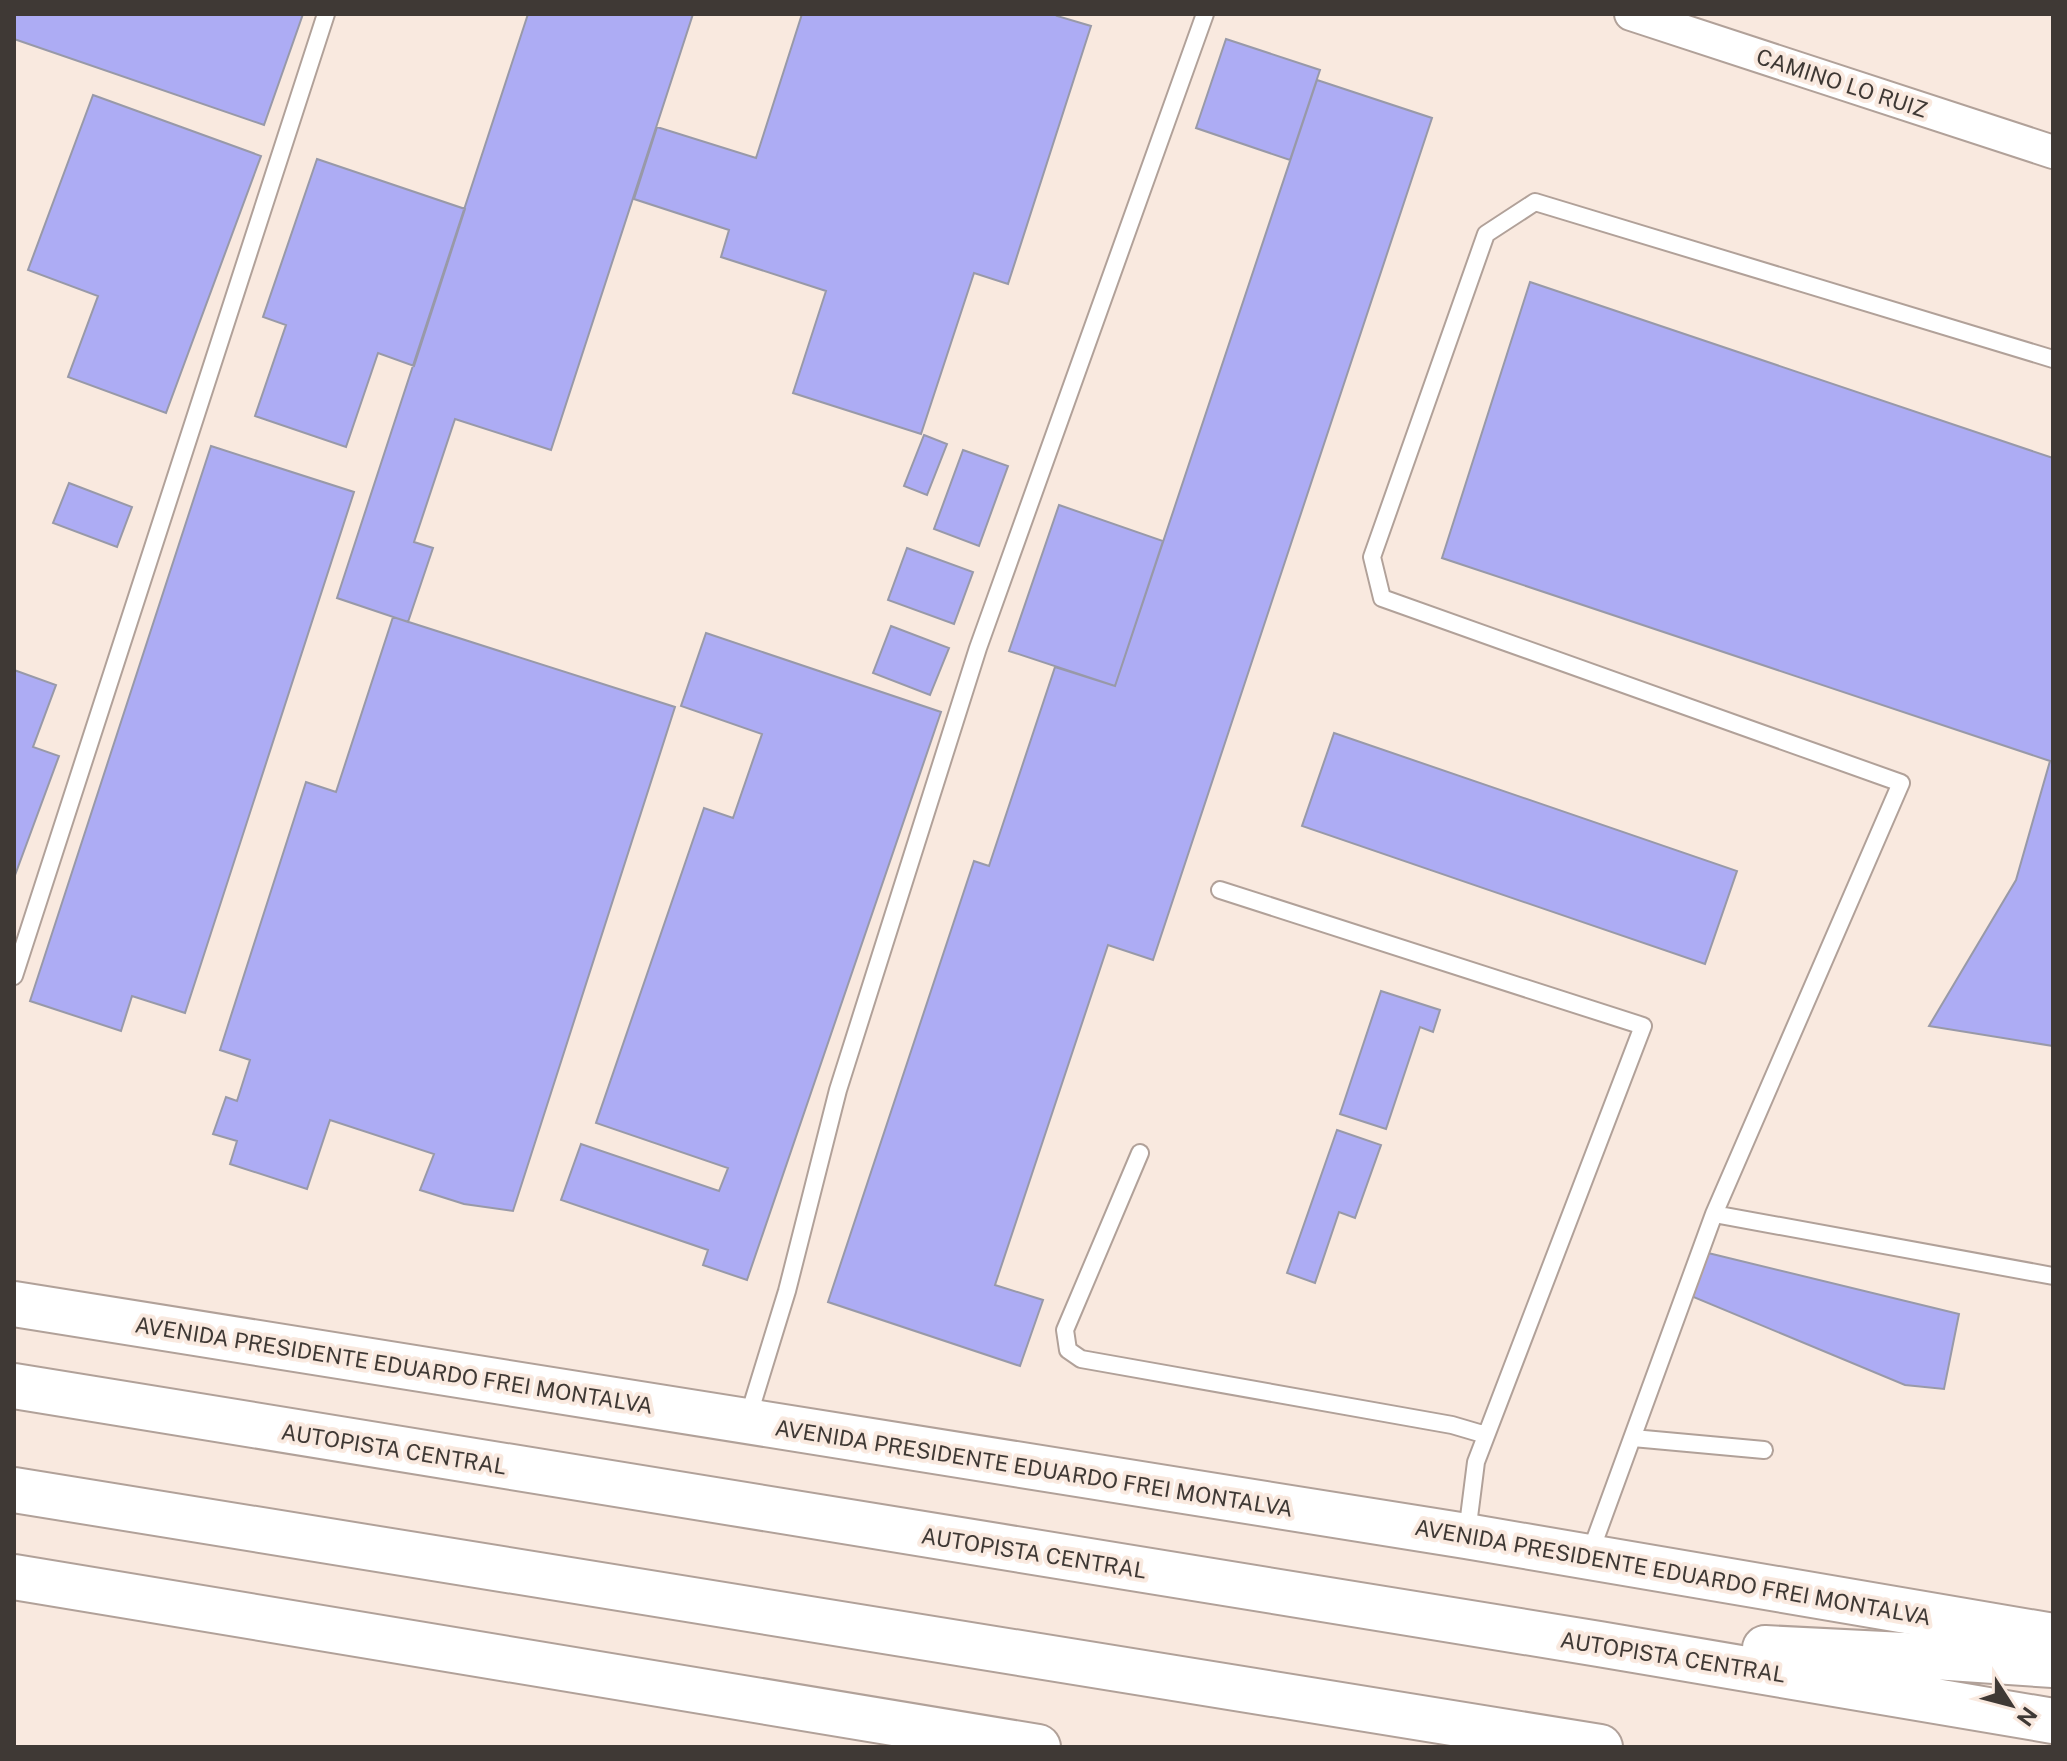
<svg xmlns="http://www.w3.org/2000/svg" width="2067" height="1761" font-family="'Public Sans',sans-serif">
	<rect width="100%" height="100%" fill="#f9e9df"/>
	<path fill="#adacf4" stroke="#9899a8" stroke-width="2" d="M14,14h289l-39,111 -250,-86z
		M528,14h165l-142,436 -96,-31 -41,123 19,6 -25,74 -71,-24z
		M802,14h256l-1,2 34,10 -83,258 -34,-11 -53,161 -128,-41 33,-102 -105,-34 8,-27 -95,-31 23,-72 99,31z
		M1226,39l94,31 -30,90 -94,-32z
		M1317,80l115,38 -279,842 -45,-15 -113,340 48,15 -23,66 -192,-64 146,-441 15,5 66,-199 60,19z
		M93,95l168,61 -95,257 -98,-36 30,-81 -70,-26z
		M317,159l148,50 -51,157 -36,-13 -32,94 -91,-31 31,-91 -23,-8z
		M1530,282l523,176v588l-124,-20 87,-146 34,-119 -608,-203z
		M924,435l23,9 -20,51 -23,-9z
		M211,446l143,46 -169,521 -53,-17 -11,35 -91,-30z
		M963,450l45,16 -29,80 -45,-17z
		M69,483l63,24 -15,40 -64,-24z
		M1059,505l104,36 -48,145 -106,-35z
		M907,548l66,24 -19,52 -66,-24z
		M393,617l282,90 -162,504 -49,-7 -44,-14 14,-36 -104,-34 -23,69 -77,-25 7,-23 -24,-7 13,-37 11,4 13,-41 -30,-10 86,-268 30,10z
		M891,626l58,22 -19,47 -57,-22z
		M706,633l235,79 -194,568 -44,-15 5,-15 -147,-50 20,-56 138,47 9,-23 -132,-45 108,-315 29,10 29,-84 -81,-28z
		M14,670l42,15 -23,62 26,9 -45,122z
		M1334,733l403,138 -32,93 -403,-138z
		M1381,991l59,19 -7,22 -13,-5 -34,102 -46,-15z
		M1337,1130l44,15 -26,73 -16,-6 -24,71 -28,-10z
		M1704,1252l255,62 -15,75 -39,-4 -214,-89z"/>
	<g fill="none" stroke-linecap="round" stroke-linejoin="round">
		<defs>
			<path id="lane" d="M1220,890l423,136 -167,436 -9,71
				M14,976l312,-962
				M1140,1153l-75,177 3,20 13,9 371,66 34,10
				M1714,1214l187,-431 -519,-185 -10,-41 114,-323 49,-32 518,157
				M747,1421l40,-130 51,-201 140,-442 227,-634
				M1633,1438l131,12
				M1589,1556l125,-342 339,62"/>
			<path id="street" d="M1631,14l422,138"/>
			<path id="secondary" d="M14,1304l1452,232 587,100
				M14,1577l1024,170"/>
			<path id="highway" d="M14,1386l1585,258 454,77
				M14,1490l1586,257
				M1765,1648l139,7 149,10"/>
		</defs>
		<use href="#lane" stroke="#b1a199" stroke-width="20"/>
		<use href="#street" stroke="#b1a199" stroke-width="36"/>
		<use href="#secondary" stroke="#b1a199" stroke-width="48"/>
		<use href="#highway" stroke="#b1a199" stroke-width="48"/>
		<use href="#lane" stroke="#fff" stroke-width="16"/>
		<use href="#street" stroke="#fff" stroke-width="32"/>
		<use href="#secondary" stroke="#fff" stroke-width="44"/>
		<use href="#highway" stroke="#fff" stroke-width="44"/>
	</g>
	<g text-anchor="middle" stroke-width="8" stroke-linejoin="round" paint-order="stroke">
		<g font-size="22" fill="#3f3935" stroke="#f9e9df">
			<text transform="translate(1842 83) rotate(18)" y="8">CAMINO LO RUIZ</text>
			<text transform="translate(394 1365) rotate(9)" y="8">AVENIDA PRESIDENTE EDUARDO FREI MONTALVA</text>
			<text transform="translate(394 1449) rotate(9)" y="8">AUTOPISTA CENTRAL</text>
			<text transform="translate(1034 1468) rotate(9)" y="8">AVENIDA PRESIDENTE EDUARDO FREI MONTALVA</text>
			<text transform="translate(1034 1553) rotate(9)" y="8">AUTOPISTA CENTRAL</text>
			<text transform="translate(1673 1572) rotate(10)" y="8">AVENIDA PRESIDENTE EDUARDO FREI MONTALVA</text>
			<text transform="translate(1673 1657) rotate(9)" y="8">AUTOPISTA CENTRAL</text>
		</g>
	</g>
	<rect width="2067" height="1761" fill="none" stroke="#3f3935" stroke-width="32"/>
	<g transform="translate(2011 1705) rotate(126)" stroke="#f9e9df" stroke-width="6" paint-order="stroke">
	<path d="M0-6L14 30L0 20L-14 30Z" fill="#3f3935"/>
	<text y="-12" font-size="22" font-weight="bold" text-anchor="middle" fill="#3f3935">N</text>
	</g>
</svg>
